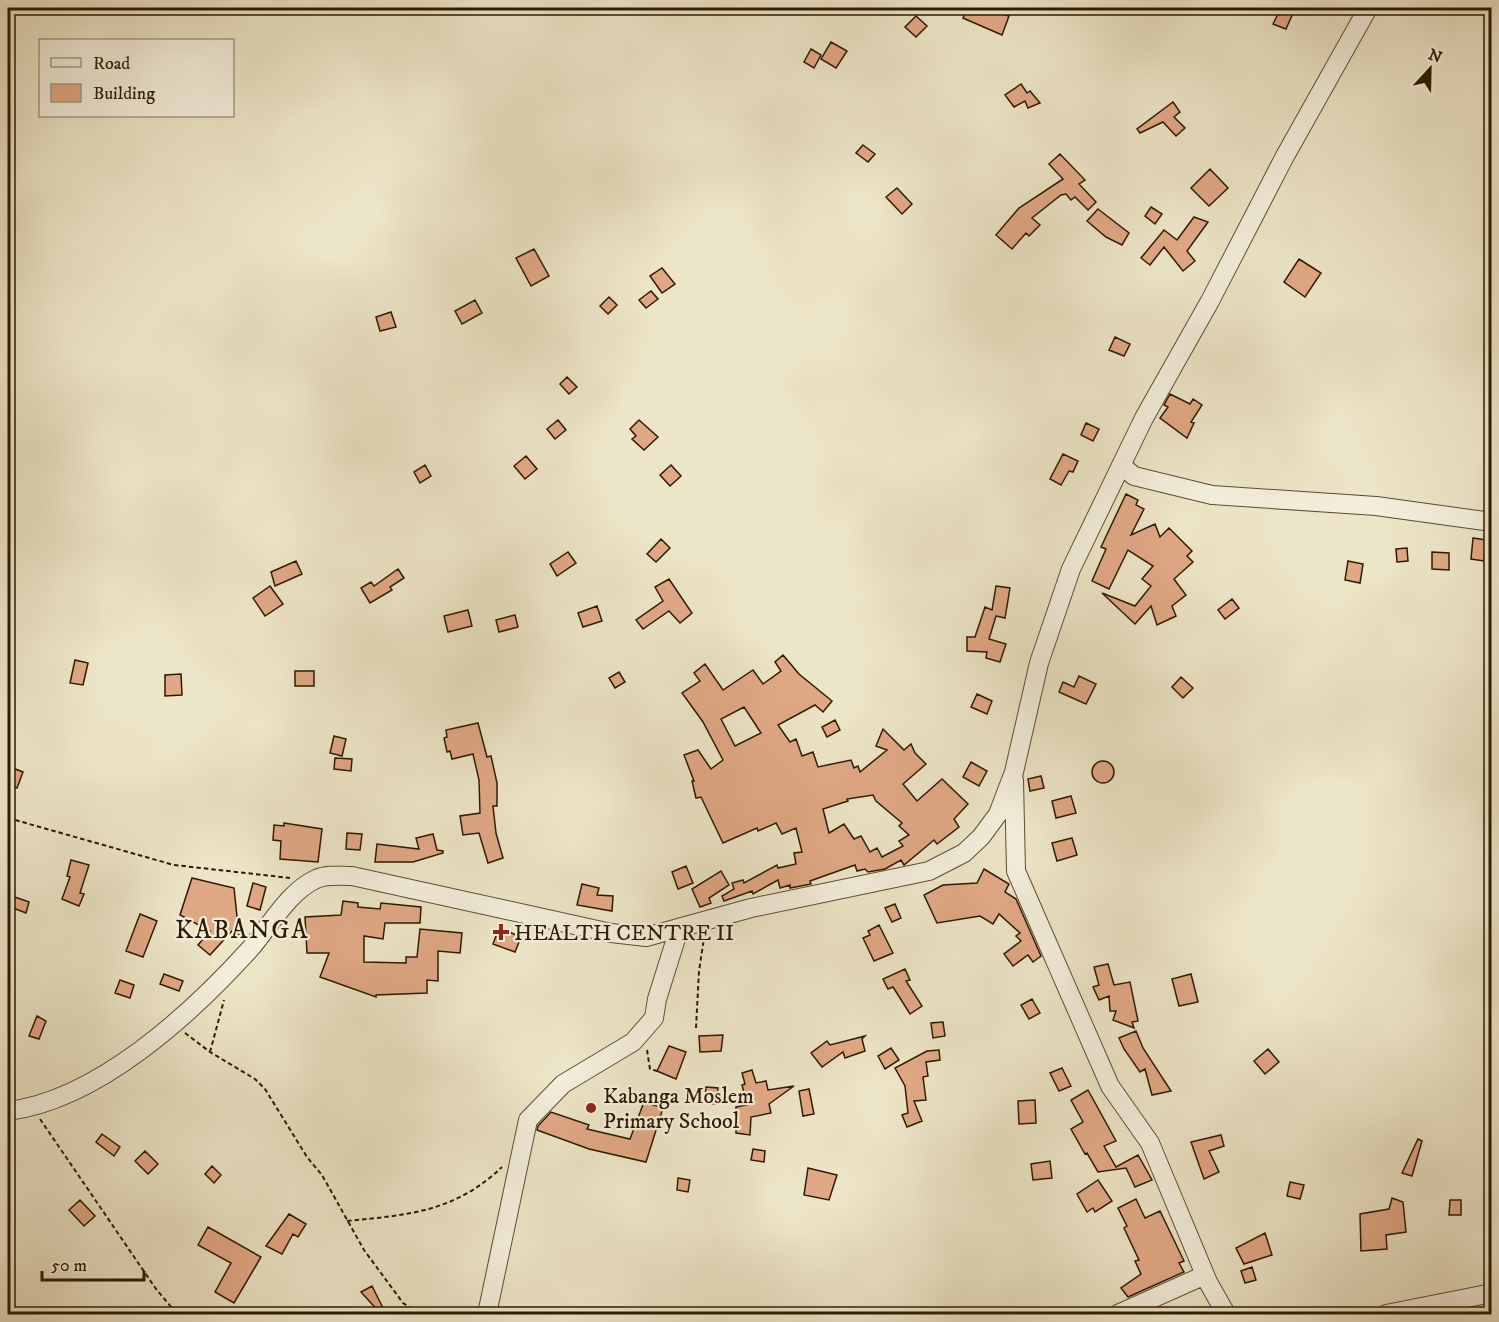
<svg xmlns="http://www.w3.org/2000/svg" width="1499" height="1322" font-family="'IM FELL DW Pica',serif">
	<rect width="100%" height="100%" fill="#ede5c7"/>
	<filter id="stains"><feTurbulence type="fractalNoise" baseFrequency=".00333" numOctaves="4"/><feColorMatrix values="0 0 0 0 .2 0 0 0 0 .09 0 0 0 0 .02 0 0 0 .5 -.17"/></filter>
	<radialGradient id="worn" r=".72"><stop offset=".6" stop-color="#630" stop-opacity="0"/><stop offset="1" stop-color="#630" stop-opacity=".3"/></radialGradient>
	<path fill="#e1a885" stroke="#2d1902" stroke-width="1.5" fill-rule="evenodd" d="M967,8h16l26,8 -7,19 -39,-17z
		M1281,8l12,5 -7,16 -13,-5z
		M916,16l11,10 -11,11 -11,-10z
		M831,42l16,9 -11,17 -15,-9z
		M811,49l10,6 -7,13 -10,-6z
		M1021,84l6,9 3,-2 10,12 -12,5 -3,-7 -11,6 -9,-12z
		M1173,102l7,10 -6,5 11,11 -9,8 -13,-14 -23,11 -3,-4z
		M863,145l12,9 -7,8 -12,-9z
		M1060,154l25,26 -6,4 17,18 -8,8 -13,-13 -4,3 -5,-6 -5,1 -29,23 8,7 -11,11 -3,-3 -14,16 -16,-14 23,-27 44,-29 -14,-15z
		M1210,169l18,19 -19,18 -18,-18z
		M897,188l15,16 -10,10 -16,-17z
		M1151,207l11,7 -7,10 -10,-8z
		M1098,209l31,24 -7,12 -16,-8 -19,-16z
		M1194,217l14,5 -21,29 8,10 -12,10 -19,-24 -14,18 -9,-7 23,-28 13,10z
		M534,249l15,27 -18,10 -15,-28z
		M1299,259l22,14 -16,24 -21,-15z
		M662,268l13,16 -13,9 -12,-17z
		M651,291l7,8 -12,9 -7,-8z
		M609,297l8,8 -9,9 -8,-8z
		M475,300l7,13 -20,11 -7,-13z
		M391,312l5,15 -16,4 -4,-14z
		M1115,337l15,7 -6,12 -15,-6z
		M567,377l10,10 -8,7 -9,-10z
		M1170,394l20,10 3,-5 9,6 -11,17 3,1 -7,15 -27,-20 8,-11 -4,-2z
		M558,420l8,10 -11,9 -8,-10z
		M639,420l19,17 -14,13 -12,-11 4,-3 -6,-7z
		M1086,423l13,6 -6,12 -12,-6z
		M1063,454l15,7 -5,11 -4,-1 -8,14 -11,-6z
		M526,456l11,13 -12,10 -11,-13z
		M425,465l6,11 -11,7 -6,-11z
		M671,465l10,11 -11,10 -10,-11z
		M1126,494l12,6 -2,5 8,4 -13,26 24,-11 5,13 9,-9 23,23 -5,5 6,6 -19,17 12,16 -14,11 4,10 -19,9 -6,-19 -16,18 -33,-31 33,13 16,-20 -9,-7 11,-13 -25,-16 -19,39 -17,-8 14,-32 -5,-2z
		M1473,538l13,2 -2,21 -13,-2z
		M661,539l9,9 -14,14 -9,-8z
		M1407,548l1,13 -11,1 -1,-13z
		M568,552l8,11 -19,13 -7,-12z
		M1432,552l17,1v17l-17,-1z
		M296,561l6,13 -27,12 -4,-14z
		M1348,561l15,3 -3,19 -15,-3z
		M398,569l6,9 -14,9 2,3 -22,13 -9,-15 10,-6 3,4z
		M669,579l23,34 -12,10 -11,-12 -26,18 -7,-9 27,-19 -8,-14z
		M270,586l13,18 -18,12 -12,-18z
		M996,586l14,2 -5,30 -9,-2 -7,23 17,5 -6,18 -14,-4 1,-6 -20,-1v-14h8l10,-30 7,3z
		M1232,599l7,9 -14,11 -7,-9z
		M597,606l5,15 -19,6 -5,-14z
		M468,610l4,16 -24,6 -4,-16z
		M515,615l3,12 -19,5 -3,-12z
		M783,655l16,19 33,27 -9,11 -8,-7 -37,20 12,17 6,-3 6,17 11,-4 5,15 33,-7 3,8 4,-2 2,6 27,-22 -11,-4 7,-17 21,21 7,-6 4,9 11,11 -23,20 14,17 25,-22 26,25 -14,15 5,8 -22,17 -3,-4 -30,25 -3,-5 -16,9 -17,3 -3,-3 -8,2 -2,-6 -45,16 1,3 -21,4v-3l-10,3 -2,-8 -25,14 -1,-3 -28,10 -2,-5 12,-7 -2,-6 11,-3 1,3 33,-18 1,3 18,-4 -2,-11 8,-1 -6,-24 -14,6 -6,-11 -18,8 -1,-3 -34,15 -22,-46 -5,1 -4,-17h2l-10,-26 14,-5 13,19 12,-9 -20,-38 -21,-29 18,-12 -6,-8 11,-9 18,26 30,-20 10,14 18,-13 -6,-9zM744,707l17,26 -26,13 -14,-27zM873,795l3,6 26,22 -3,3 10,9 -10,6 4,5 -21,11 -5,-9 -7,4 -9,-16 -7,3 -10,-15 -15,9 -6,-24 25,-8 -1,-2z
		M75,660l13,3 -5,22 -13,-2z
		M295,671h19v15h-19z
		M619,672l6,10 -10,6 -6,-10z
		M181,674l1,21 -17,1v-21z
		M1079,676l17,8 -10,20 -27,-12 4,-10 11,5z
		M1181,677l12,11 -10,10 -11,-11z
		M977,694l15,7 -5,13 -16,-7z
		M835,720l5,10 -13,7 -5,-10z
		M478,723l9,34 4,-1 6,27v23h-4l3,27 7,25 -15,5 -9,-30 -16,2 -3,-19 20,-3 -1,-33 -6,-26 -21,5 -2,-8 -3,1 -3,-14 3,-1 -1,-7z
		M334,736l12,3 -4,17 -12,-3z
		M335,758l17,1 -1,12 -17,-2z
		M1092 772a11 11 0 1 1 22 0a11 11 0 1 1-22 0Z
		M971,762l16,9 -8,15 -16,-9z
		M8,766l15,6 -6,16 -9,-4z
		M1041,776l3,12 -14,3 -2,-12z
		M1071,796l5,17 -20,5 -4,-17z
		M284,823l38,6 -4,33 -38,-3 1,-18 -8,-1 1,-15 10,1z
		M347,833l15,1 -2,16 -14,-1z
		M433,834l4,16 6,1v2l-30,9h-38l2,-18 42,5 -3,-11z
		M1072,838l5,17 -20,6 -5,-18z
		M71,860l18,5 -9,28 4,1 -5,12 -17,-7 8,-22 -3,-1z
		M686,866l7,17 -15,6 -6,-17z
		M984,869l25,15 -4,8 11,7 25,57 -8,6 -5,-7 -15,11 -9,-12 17,-13 -5,-5 4,-3 -21,-19 -6,10 -13,-8 -43,7 -13,-28 19,-10 34,-2z
		M721,871l8,14 -20,13 2,5 -11,4 -8,-18z
		M192,878l42,10 5,47 -7,-4 -22,24 -12,-10 12,-14 -30,-16z
		M253,883l13,4 -6,23 -13,-4z
		M582,884l17,4 -2,7 16,1 -1,15 -35,-6z
		M12,896l17,6 -3,11 -18,-7z
		M343,901l15,2v4l22,2 1,-6 40,4 -1,16h-35l-2,16 -19,-3v26l42,1v-6h11l3,-28 42,4 -2,20 -22,-2v30l-11,-1v13l-51,2v2l-56,-20 9,-24h-22l-2,-36 36,-2z
		M895,904l6,14 -9,4 -7,-14z
		M140,914l17,7 -14,36 -17,-6z
		M879,925l14,28 -19,8 -11,-23 7,-3 -2,-4z
		M499,928l22,9 -6,15 -22,-8z
		M1108,964l6,21 16,-3 8,39 -6,1 2,6 -21,-8 3,-9h-6l-1,-15 -10,4 -6,-13 6,-2 -5,-18z
		M905,969l5,11 -4,1 16,25 -12,8 -17,-27 -5,2 -5,-10z
		M164,974l19,7 -4,10 -19,-7z
		M1191,974l7,28 -19,4 -7,-27z
		M120,980l14,5 -4,13 -15,-5z
		M1032,999l8,14 -11,6 -8,-14z
		M37,1016l9,5 -7,18 -10,-3z
		M943,1022l2,14 -12,2 -2,-15z
		M1136,1031l7,17 28,43 -19,4 -7,-26 -5,3 -16,-23 -5,-11z
		M723,1035l-2,16 -21,1 -1,-16z
		M865,1036l-3,3 3,12 -20,7 -2,-6 -21,15 -11,-14 16,-12 3,4z
		M669,1046l17,6 -10,27 -19,-8z
		M891,1048l8,12 -14,9 -7,-13z
		M1268,1049l11,13 -14,12 -11,-13z
		M939,1050l1,10 -14,2 2,14 -5,1 3,23 -12,1 8,20 -15,6 -5,-12 6,-2 -3,-27 -10,-18 32,-17z
		M1062,1068l9,18 -12,5 -9,-18z
		M752,1070l4,13 10,-2 2,9 26,-4 -25,18 2,9 -20,4 -1,18 -14,-2v-26l11,-2 -5,-20 3,-1 -3,-11z
		M706,1087l12,1 -2,16 -12,-1z
		M809,1089l5,25 -11,2 -4,-25z
		M1088,1090l28,51 -12,5 12,21 22,-12 14,25 -17,7 -9,-19 -28,4 -11,-19 -2,1 -14,-25 12,-7 -12,-22z
		M1035,1100l1,23 -17,1 -1,-23z
		M644,1102l19,6 -17,54 -57,-13 -52,-19 1,-4 13,-14 38,13 -2,4 43,10z
		M102,1134l18,13 -6,9 -18,-14z
		M1221,1135l3,11 -15,5 10,21 -15,7 -13,-37z
		M1418,1139l4,2 -10,35 -10,-3z
		M753,1149l12,2 -1,11 -13,-2z
		M145,1151l13,13 -10,10 -13,-13z
		M1050,1161l2,17 -19,2 -2,-16z
		M212,1166l9,9 -7,8 -9,-9z
		M808,1168l29,7 -8,25 -25,-5z
		M678,1178l12,2 -2,12 -11,-2z
		M1098,1180l14,21 -17,11 -2,-4 -6,4 -10,-18z
		M1290,1182l14,3 -4,14 -13,-3z
		M1392,1198l11,4 3,30 -20,3 1,14 -26,2 -1,-37 29,-5z
		M1136,1199l9,19 15,-7 24,50 -5,2 5,9 -56,25 -7,-9 20,-14 -6,-13 4,-1 -15,-32 3,-2 -9,-18z
		M80,1200l15,16 -11,10 -15,-16z
		M1450,1200h11v15h-12z
		M289,1214l17,10 -8,13 -5,-3 -11,20 -16,-8z
		M208,1227l53,30 -27,46 -19,-11 16,-29 -33,-18z
		M1265,1233l7,22 -28,9 -8,-16z
		M1252,1267l4,13 -11,3 -4,-12z
		M372,1286l14,28h-5l-20,-22z"/>
	<g fill="none" stroke-linecap="round" stroke-linejoin="round">
		<defs>
			<path id="minor" d="M1121,465l13,11 78,19 164,11 116,16
				M1014,780l2,91 94,215 40,57 58,139 18,32
				M8,1111c90,-11 183,-97 242,-162 20,-23 38,-57 66,-70 11,-5 24,-3 36,-3l259,57 35,4 105,-29 178,-37 35,-18 17,-16 17,-23 16,-42 25,-109 32,-94 73,-151 66,-117 75,-145 83,-148
				M487,1314l41,-194 35,-36 70,-42 21,-24 3,-19 22,-70
				M1118,1314l87,-39
				M1386,1314l106,-21"/>
		</defs>
		<use href="#minor" stroke="#5d4c33" stroke-width="20"/>
		<path stroke="#2d1902" stroke-width="2" stroke-dasharray="4.5 3" stroke-linecap="butt" d="M8,818l166,47 116,13
			M696,1028l3,-57 5,-33
			M185,1033l25,19 45,27 10,10 42,68 15,18 42,75 39,53 17,11
			M647,1050l3,19 7,2
			M210,1052l14,-52
			M40,1119l116,170 21,25
			M347,1221c61,-6 108,-9 155,-54"/>
		<use href="#minor" stroke="#f3eedb" stroke-width="18"/>
	</g>
	<g fill="#8f2418" stroke="#f3eedb" stroke-width="2">
		<path d="M498 923h6v6h6v6h-6v6h-6v-6h-6v-6h6z"/>
		<circle cx="591" cy="1108" r="6"/>
	</g>
	<g text-anchor="middle" stroke-width="4.5" stroke-linejoin="round" paint-order="stroke">
		<g font-size="22" fill="#2d1902" stroke="#f3eedb" text-anchor="start">
			<text x="514" y="940">HEALTH CENTRE II</text>
			<text x="603" y="1103">Kabanga Moslem<tspan x="603" dy="25">Primary School</tspan></text>
		</g>
		<g font-size="26" letter-spacing="1.5" fill="#2d1902" stroke="#f3eedb">
			<text x="242" y="938">KABANGA</text>
		</g>
	</g>
	<rect width="1499" height="1322" fill="none" stroke="#ede5c7" stroke-width="30"/>
	<rect x="9" y="9" width="1481" height="1304" fill="none" stroke="#2d1902" stroke-width="3"/>
	<rect x="15" y="15" width="1469" height="1292" fill="none" stroke="#2d1902" stroke-width="1.5"/>
	<rect x="39" y="39" width="195" height="78" fill="#f3eedb" stroke="#a49984" stroke-width="1.5"/>
	<rect x="51" y="58" width="30" height="9" fill="#f3eedb" stroke="#a49984" stroke-width="1.5"/>
	<text x="93" y="69" font-size="18" fill="#2d1902">Road</text>
	<rect x="51" y="84" width="30" height="18" fill="#e1a885" stroke="#a49984" stroke-width="1.5"/>
	<text x="93" y="99" font-size="18" fill="#2d1902">Building</text>
	<g transform="translate(1430 69) rotate(22)" stroke="#f3eedb" stroke-width="4.5" paint-order="stroke">
	<path d="M0-4.5L10 22L0 15L-10 22Z" fill="#2d1902"/>
	<text y="-9" font-size="16" font-weight="bold" text-anchor="middle" fill="#2d1902">N</text>
	</g>
	<path d="M42 1271v9h102v-9" fill="none" stroke="#2d1902" stroke-width="3"/>
	<text x="51" y="1271" font-size="18" fill="#2d1902" stroke="#f3eedb" stroke-width="4.5" paint-order="stroke">50 m</text>
	<rect width="100%" height="100%" filter="url(#stains)"/>
	<rect width="100%" height="100%" fill="url(#worn)"/>
</svg>
